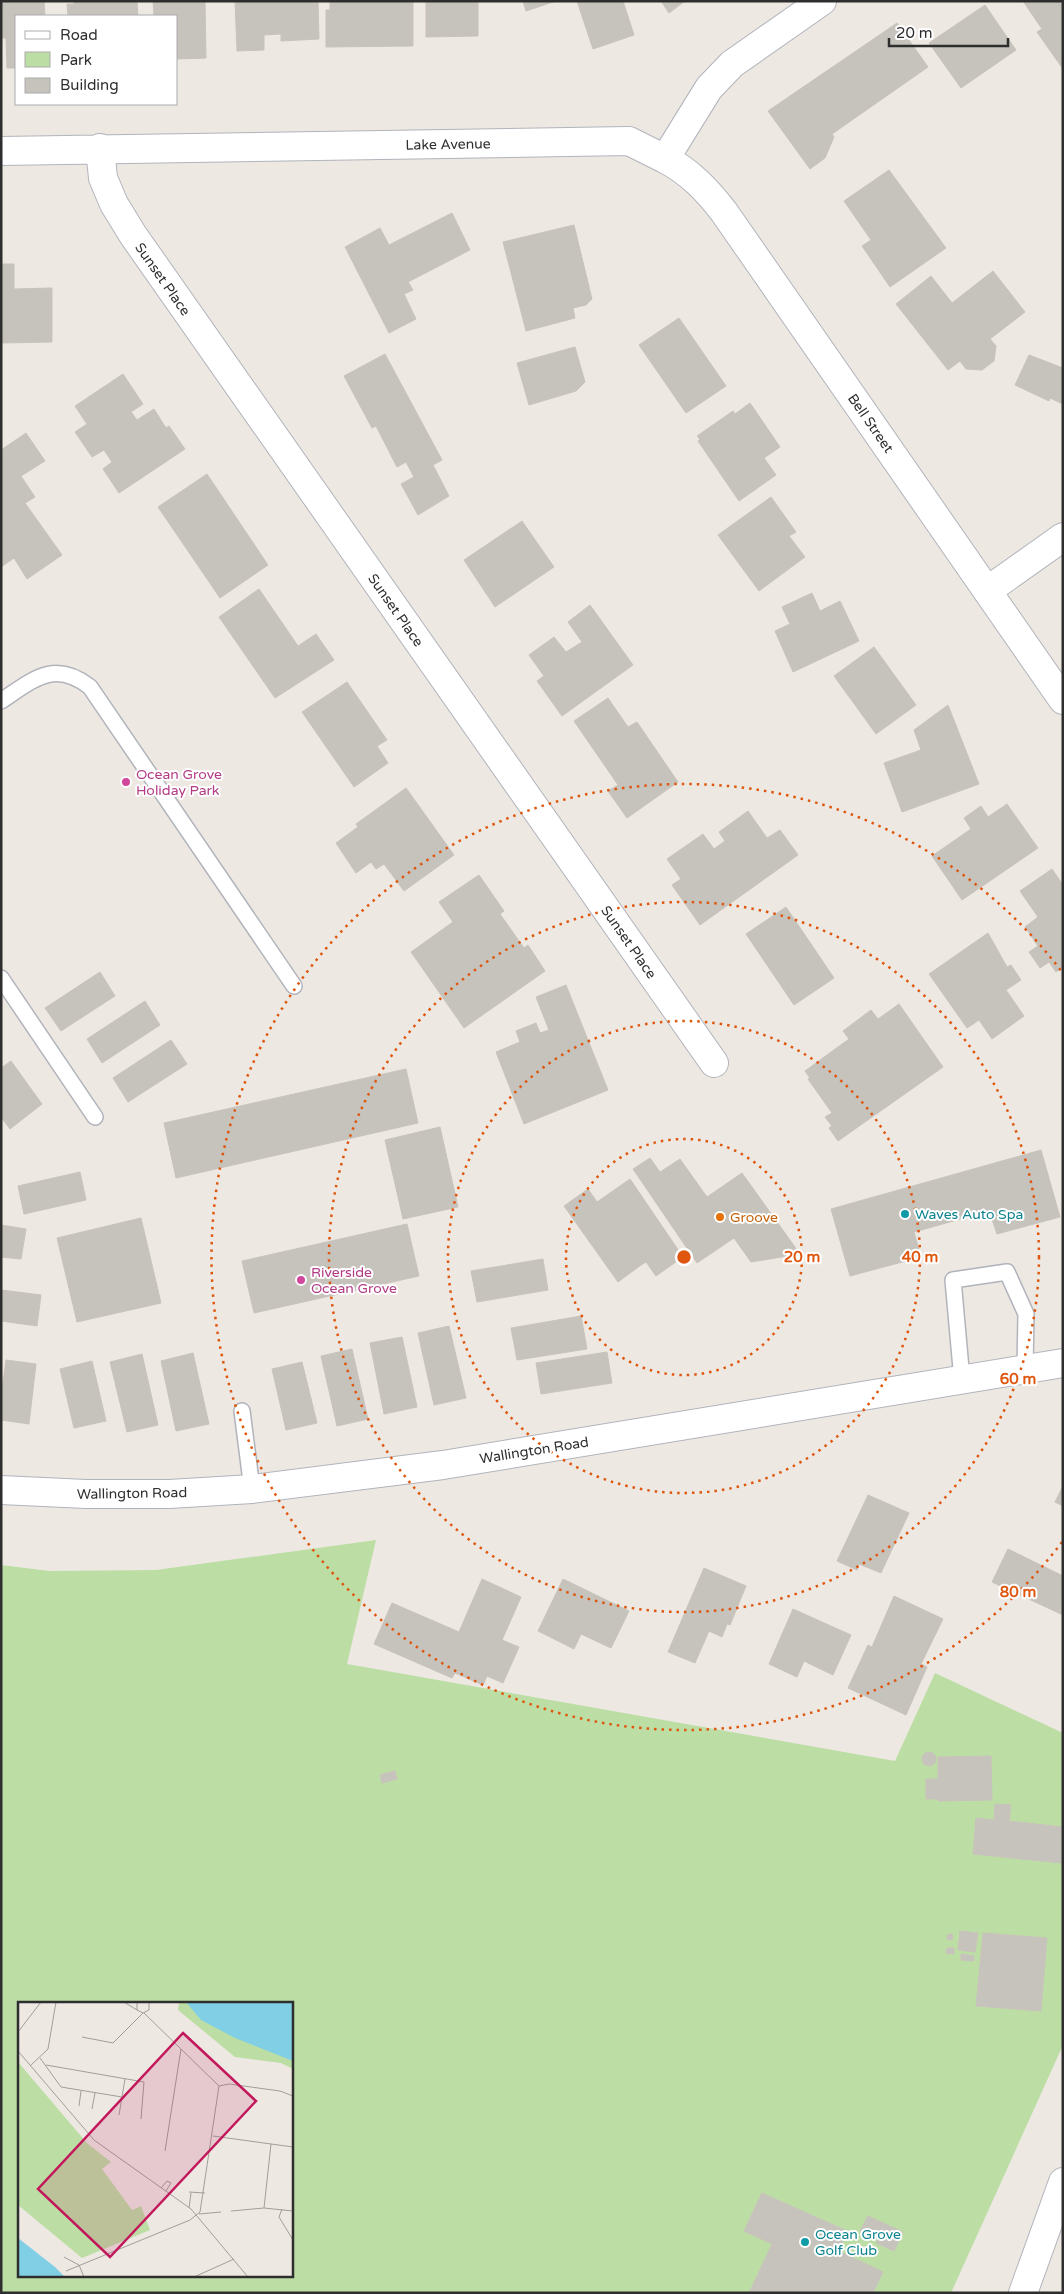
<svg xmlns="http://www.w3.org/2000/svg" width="1064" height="2294" font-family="'Varela Round',sans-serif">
	<rect width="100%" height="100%" fill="#ede8e2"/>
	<path fill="#bcdea5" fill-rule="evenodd" d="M376,1540l-29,124 548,97 40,-88 128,60v312l-112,248h-950v-728l49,6 106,-1zM19,2003h272v272h-272z"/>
	<path fill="#c6c3bd" stroke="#c9c3bb" d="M1,1h43l1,15h-29v52h-9l-1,-30h-5z
		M74,1h63l1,15h-70l-1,-12h7z
		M153,1h52l1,57 -30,1v-43h-22z
		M235,1h83l1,38 -38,2v-7l-17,1v15l-27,1z
		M330,1h83v45l-87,1v-37h4z
		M426,1h52v35l-52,1z
		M523,1h33l-30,10z
		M577,1h46l11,34 -41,14z
		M661,1h24l-16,12z
		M1023,1h40v68l-26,-37 5,-3z
		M985,5l31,45 -55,38 -32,-45z
		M897,23l31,44 -96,67 2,3 -9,21 -15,11 -42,-58z
		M889,170l57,78 -56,39 -28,-41 9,-6 -27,-39z
		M452,213l18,37 -62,32 5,8 -9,4 12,25 -27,14 -44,-86 35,-19 9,17z
		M574,225l18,74 -6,6 -13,3 2,10 -49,13 -23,-89z
		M1,264h13v25l38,-1v54l-51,1z
		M993,271l32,41 -35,27 6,7 -2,15 -12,9 -16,-1 -6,-8 -12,9 -52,-66 35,-28 21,27z
		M679,318l47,68 -40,27 -47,-68z
		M575,347l10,35 -9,9 -47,14 -12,-42z
		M385,354l57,106 -9,5 16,31 -31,19 -17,-31 13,-7 -8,-15 -9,5 -21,-41 -4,2 -28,-52z
		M1029,355l34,13v36l-13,-6 -1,3 -34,-16z
		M123,374l20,30 -12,8 6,8 17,-11 12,19 3,-2 16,23 -66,44 -16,-24 9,-7 -8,-12 -12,7 -17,-25 12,-8 -12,-18z
		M750,403l30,44 -16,11 12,17 -37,26 -41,-60 2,-2 -3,-3 36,-25 2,3z
		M26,433l19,28 -24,15 14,21 -10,6 37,52 -35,24 -13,-21 -13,9v-117z
		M207,474l61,91 -48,33 -62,-91z
		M771,497l25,35 -7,4 16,21 -46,34 -41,-56z
		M522,521l32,46 -59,40 -31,-47z
		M259,589l39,57 18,-12 18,26 -59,38 -56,-81z
		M812,593l8,18 20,-10 19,40 -66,31 -18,-41 15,-7 -8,-17z
		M590,605l43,60 -71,51 -25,-35 7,-5 -15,-21 25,-18 12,15 16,-10 -14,-20z
		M874,647l42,58 -40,29 -42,-58z
		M347,682l40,58 -10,6 11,17 -34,24 -52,-75z
		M608,698l20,29 9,-5 41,60 -51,36 -19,-27 10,-6 -44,-64z
		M948,705l31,79 -77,28 -18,-49 37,-13 -7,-20z
		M406,788l48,67 -50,36 -20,-27 -8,5 -5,-7 -15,11 -20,-30 22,-16 -2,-3z
		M1007,804l31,44 -76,52 -30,-44 39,-27 -7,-11 17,-12 7,11z
		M748,811l19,27 13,-8 18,25 -98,70 -28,-40 9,-6 -14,-20 36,-25 11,15 11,-8 -6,-9z
		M1052,869l11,16v82l-7,5 -7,-10 -9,6 -11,-16 9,-6 -13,-19 13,-10 -18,-26z
		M479,875l25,36 -4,3 24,34 4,-3 17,26 -81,57 -53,-76 42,-30 -14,-20z
		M786,907l48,71 -40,27 -48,-71z
		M988,933l19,34 4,-2 10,15 -15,10 18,26 -32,23 -13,-19 -12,8 -38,-54z
		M100,972l15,24 -54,35 -16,-23z
		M566,985l42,105 -84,34 -28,-72 24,-10 -4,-11 20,-8 4,10 9,-3 -13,-33z
		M145,1001l15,24 -58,38 -15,-24z
		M899,1004l44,63 -105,74 -9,-13 3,-2 -7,-9 7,-4 -24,-34 2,-1 -5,-7 44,-32 -6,-8 28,-21 7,9z
		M171,1040l16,24 -59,38 -15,-24z
		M11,1061l31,43 -32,25 -9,-12v-49z
		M406,1069l12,54 -242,55 -12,-55z
		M440,1127l18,80 -55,12 -18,-79z
		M1041,1150l19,67 -63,17 -8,-23 -75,21 7,25 -71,19 -19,-67z
		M650,1158l10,14 20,-13 27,38 35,-24 58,81 -49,8 -17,-24 -37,25 -64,-94z
		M80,1172l6,28 -62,14 -6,-28z
		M630,1179l53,78 -27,19 -10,-14 -5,3 -44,-63z
		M588,1189l53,76 -23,17 -54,-76z
		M141,1218l20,85 -84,19 -20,-84z
		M407,1224l12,52 -165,37 -12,-52z
		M1,1225l25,4 -5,30 -20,-2z
		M543,1259l5,31 -71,12 -6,-31z
		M1,1290l40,5 -4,31 -36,-5z
		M581,1316l6,33 -70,11 -6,-32z
		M449,1326l17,72 -32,7 -16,-72z
		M402,1337l15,70 -33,7 -14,-71z
		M352,1349l16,70 -31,7 -16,-70z
		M607,1352l5,31 -71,11 -5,-31z
		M193,1353l16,71 -33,7 -15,-70z
		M142,1354l16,71 -31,7 -17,-70z
		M6,1360l30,4 -7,60 -28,-4v-23z
		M92,1361l14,60 -32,7 -14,-59z
		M302,1362l15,61 -31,7 -14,-61z
		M1063,1486v20l-8,-4z
		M868,1495l41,18 -28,60 -22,-9 -2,6 -20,-9z
		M1008,1549l55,27v39l-71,-33z
		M704,1568l42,18 -16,39 -3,-1 -5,13 -13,-6 -14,32 -27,-11z
		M482,1579l39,18 -19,43 17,7 -16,36 -16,-7 -4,9 -28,-12 -3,5 -78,-34 18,-41 67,29z
		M563,1579l66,32 -18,37 -30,-14 -7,15 -36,-18z
		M894,1596l49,23 -22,45 6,3 -21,48 -58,-27 20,-43 4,2z
		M793,1609l58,26 -18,40 -29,-14 -7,16 -28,-13z
		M922 1759a7 7 0 1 1 14 0a7 7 0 1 1-14 0Z
		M991,1756l1,44 -54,1v-2h-12v-20h12v-22z
		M395,1771l2,8 -15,4 -2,-8z
		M995,1804l16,1 -2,16 54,6 -2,36 -88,-9 3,-36 18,2z
		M960,1931l18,2 -3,19 -17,-2z
		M983,1933l64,5 -6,73 -65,-5z
		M947 1937a3 3 0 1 1 6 0a3 3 0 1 1-6 0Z
		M947,1948h7v6l-8,-1z
		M961,1954l13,2v5l-13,-1z
		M762,2193l85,38 -8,20 44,21 -10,21h-124l23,-49 -28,-13z
		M868,2216l35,16 -9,19 -18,-8 2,-4 -18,-8z"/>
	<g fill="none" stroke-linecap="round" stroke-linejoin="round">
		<defs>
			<path id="service" d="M1,701c32,-21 53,-42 89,-14l204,299
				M1,978l94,139
				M962,1380l-9,-100 54,-8 19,42 -1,54
				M242,1411l10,78"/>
			<path id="minor" d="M100,148l3,30 11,26 19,31 581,828
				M1,151l628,-10 36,18 44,-71 23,-24 90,-63
				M665,159c25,13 42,31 59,53l339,488
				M987,591l76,-54
				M1023,2293l40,-111"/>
			<path id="tertiary" d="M1,1490l85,4h83l83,-5 191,-24 620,-102"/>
		</defs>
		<use href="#service" stroke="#b2b4bc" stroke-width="18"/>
		<use href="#minor" stroke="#b2b4bc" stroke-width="30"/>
		<use href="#tertiary" stroke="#b2b4bc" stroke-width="30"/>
		<use href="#service" stroke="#fff" stroke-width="15"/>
		<use href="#minor" stroke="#fff" stroke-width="28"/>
		<use href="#tertiary" stroke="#fff" stroke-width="28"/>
	</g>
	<g fill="none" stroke="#df570e" stroke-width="2.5" stroke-dasharray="2.5 5">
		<circle cx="684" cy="1257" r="118"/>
		<circle cx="684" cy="1257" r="236"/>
		<circle cx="684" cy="1257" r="355"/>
		<path d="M1062 1542A473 473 0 1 1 1062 972"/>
	</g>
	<g fill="#d1479c" stroke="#fff" stroke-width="2">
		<circle cx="126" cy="782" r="5"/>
		<circle cx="301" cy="1280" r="5"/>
	</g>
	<g fill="#0f9aa8" stroke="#fff" stroke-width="2">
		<circle cx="905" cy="1214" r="5"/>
		<circle cx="805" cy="2242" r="5"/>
	</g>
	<circle fill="#e8710a" stroke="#fff" stroke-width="2" cx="720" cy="1217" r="5"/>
	<g text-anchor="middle" stroke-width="4" stroke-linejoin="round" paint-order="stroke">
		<g font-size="14" fill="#2e2e2e" stroke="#fff">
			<text transform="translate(448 144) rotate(-1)" y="5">Lake Avenue</text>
			<text transform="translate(163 279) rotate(55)" y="5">Sunset Place</text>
			<text transform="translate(871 423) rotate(55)" y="5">Bell Street</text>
			<text transform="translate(396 610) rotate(55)" y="5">Sunset Place</text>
			<text transform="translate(629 942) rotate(55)" y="5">Sunset Place</text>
			<text transform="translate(534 1450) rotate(-9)" y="5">Wallington Road</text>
			<text transform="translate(132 1493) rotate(-1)" y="5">Wallington Road</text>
		</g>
		<g font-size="14" fill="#b23c85" stroke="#fff" text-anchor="start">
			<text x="136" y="779">Ocean Grove<tspan x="136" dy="16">Holiday Park</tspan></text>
			<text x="311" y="1277">Riverside<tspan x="311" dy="16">Ocean Grove</tspan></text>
		</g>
		<g font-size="14" fill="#0d838f" stroke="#fff" text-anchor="start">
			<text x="915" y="1219">Waves Auto Spa</text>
			<text x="815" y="2239">Ocean Grove<tspan x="815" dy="16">Golf Club</tspan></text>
		</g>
		<g font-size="14" fill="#c56008" stroke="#fff" text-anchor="start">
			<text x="730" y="1222">Groove</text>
		</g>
	</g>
	<g transform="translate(18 2002)">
		<rect width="275" height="275" fill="#ede8e2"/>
		<path d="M161,0h114v67l-12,-6 -46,-6 -57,-47zM0,60l69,81 24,19 -9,7 30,41 9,-4 9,24 -68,28 -64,-53z" fill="#bcdea5"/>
		<path d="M168,0h107v59l-58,-23 -34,-18zM0,236l37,29 10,10h-47z" fill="#81cfe4"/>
		<path fill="none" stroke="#a19e9a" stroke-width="1" d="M106,0l13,8M119,0v8l6,3 6,-3v-8M126,11l75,73 10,-2 51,7 13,5M0,30l23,-30M64,35l31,6 30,-30M0,49l76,89 97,69 57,68M22,56l21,29 61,10M28,63l98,17 -3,37M12,64l18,-17 8,-47M61,104l2,-15M74,107l3,-16M101,113l6,-36M195,134l80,11M147,149l16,-102M143,186l6,-7 4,2 -5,8M171,190l16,1M171,206l2,-15M246,206l7,-64M264,207l-3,8 14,23M213,209l33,-3 29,3M181,212l22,-2M46,255l15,8 5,12M48,269l124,-51 10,-8 19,-126M176,275l40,-18"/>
		<path fill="#c2185b" fill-opacity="0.15" stroke="#c2185b" stroke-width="2.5" d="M165,31l73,68 -146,156 -72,-68z"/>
		<rect width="275" height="275" fill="none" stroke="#2e2e2e" stroke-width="2.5"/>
	</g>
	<circle cx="684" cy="1257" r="8" fill="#df570e" stroke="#fff" stroke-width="2.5"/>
	<g font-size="15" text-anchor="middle" font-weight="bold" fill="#df570e" stroke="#fff" stroke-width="4" stroke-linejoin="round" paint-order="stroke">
		<text x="802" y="1262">20 m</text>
		<text x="920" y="1262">40 m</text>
		<text x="1018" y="1384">60 m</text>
		<text x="1018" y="1597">80 m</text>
	</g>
	<rect width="1064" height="2294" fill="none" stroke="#2e2e2e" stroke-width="5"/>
	<rect x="15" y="15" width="162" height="90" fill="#ffffff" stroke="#ababab"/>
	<rect x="25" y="31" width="25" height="8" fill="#ffffff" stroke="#ababab"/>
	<text x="60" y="40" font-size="15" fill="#2e2e2e">Road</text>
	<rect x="25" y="52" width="25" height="15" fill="#bcdea5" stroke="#ababab"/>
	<text x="60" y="65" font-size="15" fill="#2e2e2e">Park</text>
	<rect x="25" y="78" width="25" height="15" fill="#c6c3bd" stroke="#ababab"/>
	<text x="60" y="90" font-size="15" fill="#2e2e2e">Building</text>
	<path d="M889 38v8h119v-8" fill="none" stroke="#2e2e2e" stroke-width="2.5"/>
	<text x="896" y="38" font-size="15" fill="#2e2e2e" stroke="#ffffff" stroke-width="4" paint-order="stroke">20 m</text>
</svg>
